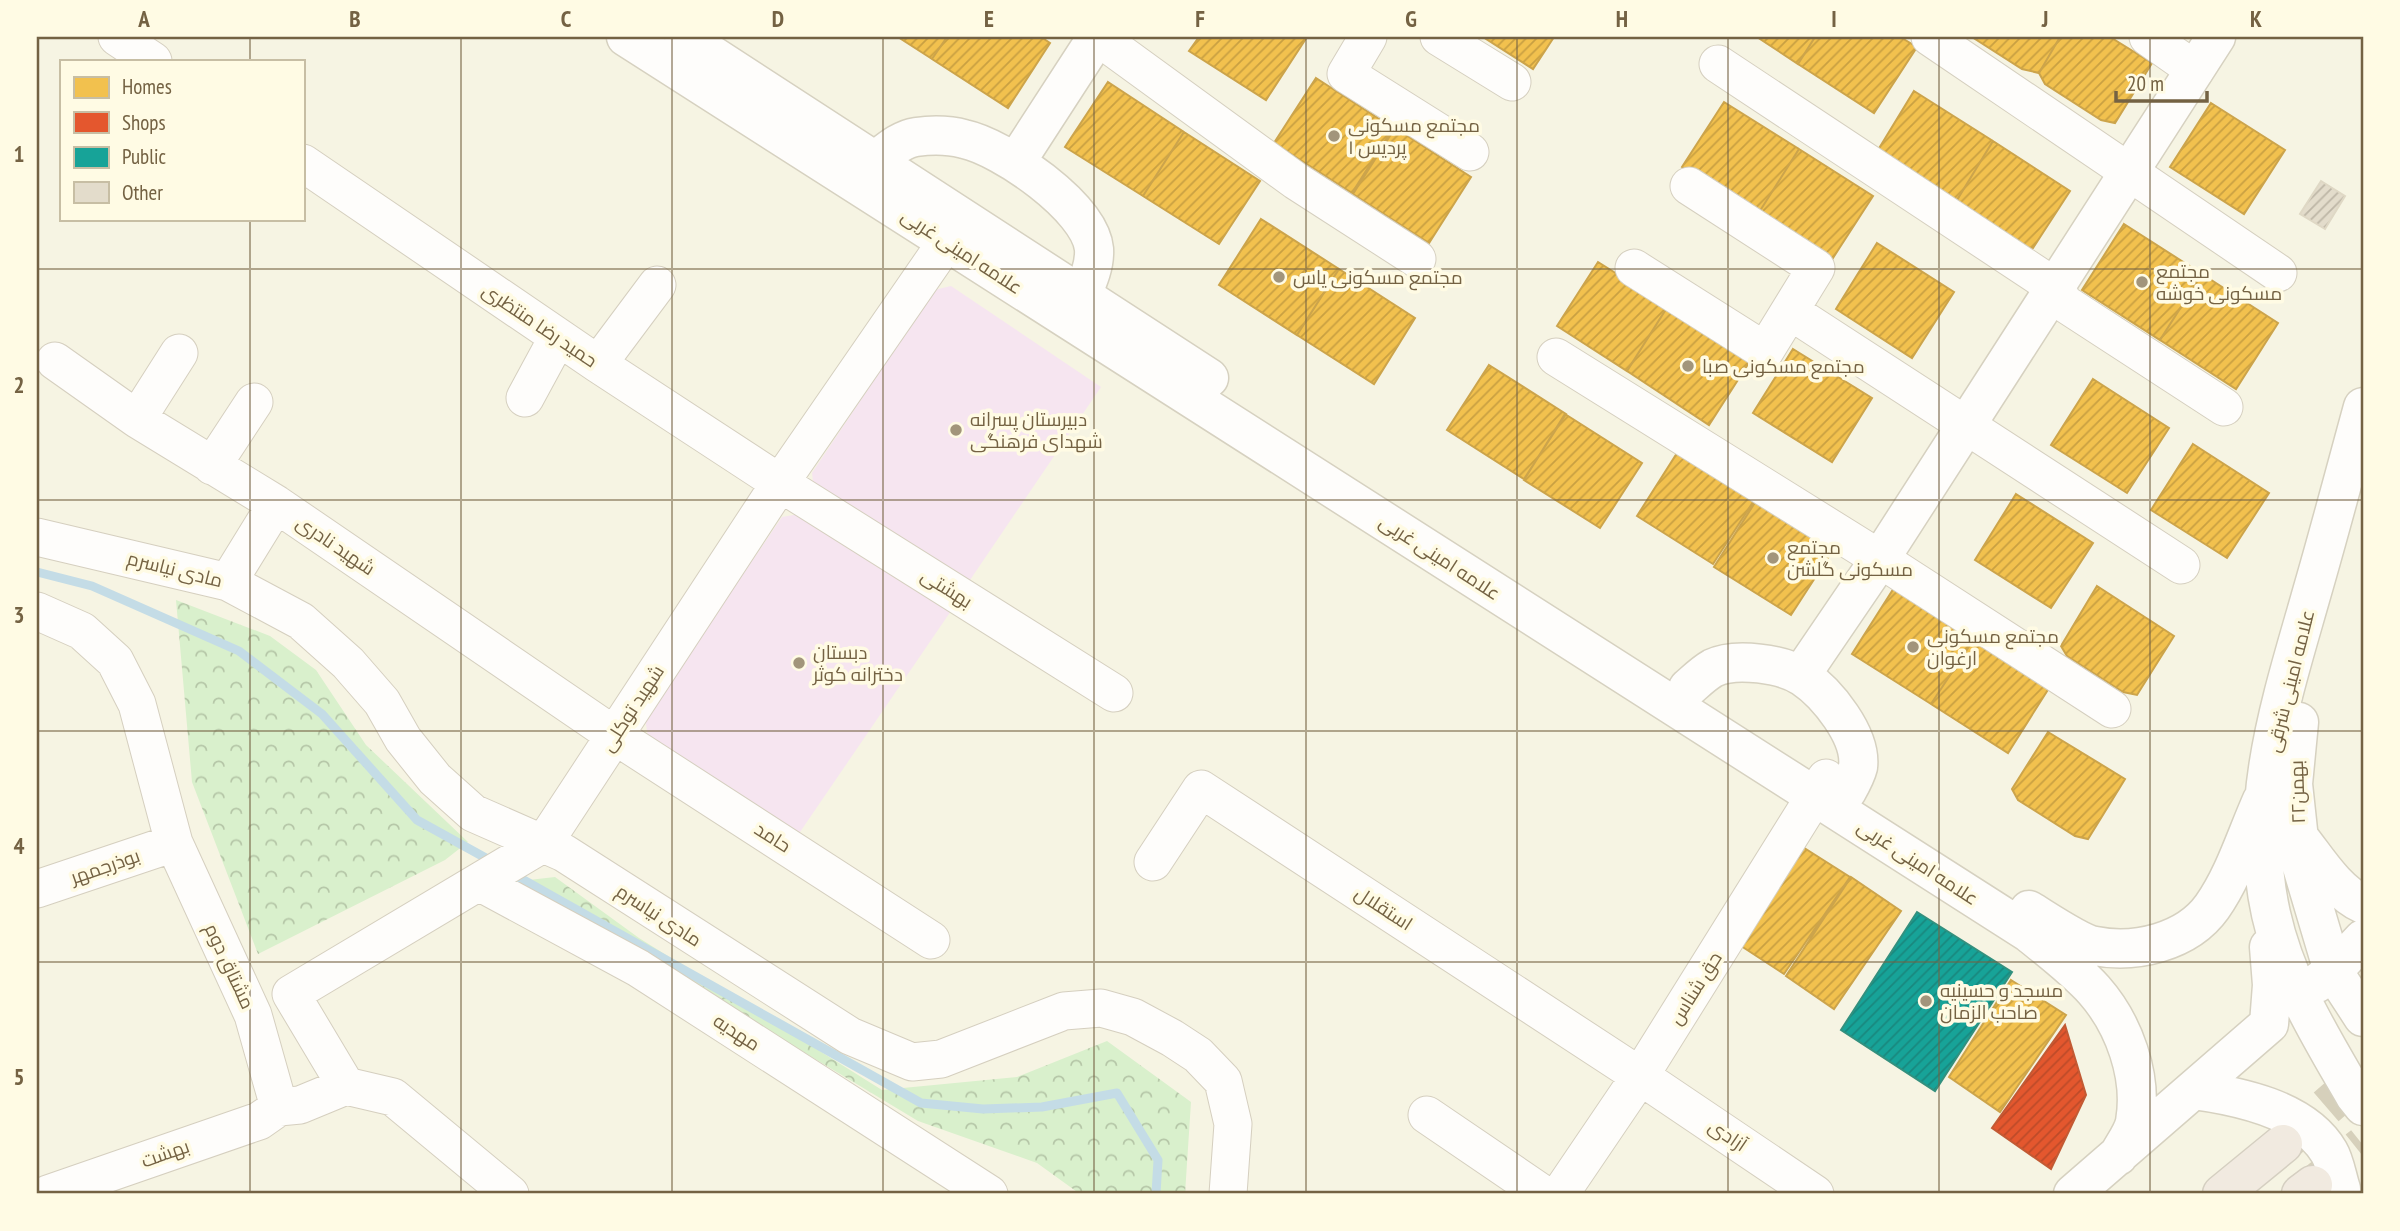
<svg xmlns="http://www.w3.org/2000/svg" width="2400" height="1231" font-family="'PT Sans Narrow',Cairo,sans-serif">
	<defs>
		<pattern id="forest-crowns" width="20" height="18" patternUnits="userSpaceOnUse" patternTransform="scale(1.75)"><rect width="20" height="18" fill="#d9f0cc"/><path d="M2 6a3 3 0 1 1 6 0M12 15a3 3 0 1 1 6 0" fill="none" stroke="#b5c6a7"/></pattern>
		<pattern id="homes-hatch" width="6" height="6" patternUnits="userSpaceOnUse" patternTransform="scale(1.75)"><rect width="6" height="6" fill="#f2c14e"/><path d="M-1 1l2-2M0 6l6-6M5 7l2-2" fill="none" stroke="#c9a042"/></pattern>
		<pattern id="shops-hatch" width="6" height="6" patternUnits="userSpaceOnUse" patternTransform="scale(1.75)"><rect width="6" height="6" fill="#e4572e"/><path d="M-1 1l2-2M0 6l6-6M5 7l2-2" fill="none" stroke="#bd4b29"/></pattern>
		<pattern id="public-hatch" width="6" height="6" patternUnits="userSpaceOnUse" patternTransform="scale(1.75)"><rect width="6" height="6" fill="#17a398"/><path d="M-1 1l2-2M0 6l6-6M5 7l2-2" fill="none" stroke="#19887e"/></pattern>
		<pattern id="building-hatch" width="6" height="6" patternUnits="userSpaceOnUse" patternTransform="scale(1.75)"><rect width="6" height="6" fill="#e3dccb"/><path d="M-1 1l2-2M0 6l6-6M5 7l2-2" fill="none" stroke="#bdb6a6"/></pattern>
	</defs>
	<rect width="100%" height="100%" fill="#f6f4e3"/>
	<path fill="#f6e5f0" d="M951,286l150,101 -133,196 -155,-101 -1,-9 122,-183z
		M805,513l148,95 -155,227 -150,-98 -3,-19 137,-201z"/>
	<path fill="url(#forest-crowns)" d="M176,600l94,36 46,34 50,75 102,97 -23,18 -187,94 -66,-172z
		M555,877l84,61 243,152 135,-13 90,-36 84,61 -6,92h-105l-43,-31 -119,-42 -398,-240z"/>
	<path fill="url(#homes-hatch)" stroke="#cca44b" stroke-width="2" d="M898,37h49l-15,22z
		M947,37h94l9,6 -42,65 -76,-49z
		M1199,37h108l-41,63 -77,-49z
		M1483,37h71l-21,32z
		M1757,37h58l-17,27z
		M1815,37h85l17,10 -43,66 -76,-49z
		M1972,37h88l-21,36 -17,-4z
		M2060,37h50l42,26 -37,60 -14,-3 -56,-36 -6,-11z
		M1316,78l77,50 -41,65 -78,-50z
		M1108,82l76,50 -41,64 -78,-49z
		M1914,91l79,50 -36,59 -16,-4 -63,-46z
		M1724,102l75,47 -41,65 -76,-47z
		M2211,103l74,47 -41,64 -74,-47z
		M1395,128l76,49 -42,66 -76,-49z
		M1184,132l76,49 -41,63 -76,-48z
		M1993,141l77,50 -37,57 -13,-1 -56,-36 -7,-11z
		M1799,149l74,47 -42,65 -73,-47z
		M1261,219l78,50 -42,66 -78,-50z
		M2124,224l78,50 -42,66 -78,-50z
		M1877,243l77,49 -42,66 -76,-49z
		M1598,262l70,44 -41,65 -70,-45z
		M1339,269l76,49 -41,66 -77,-49z
		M2202,274l76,49 -42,66 -76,-49z
		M1668,306l82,55 -41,64 -82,-54z
		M1793,349l79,49 -40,64 -79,-49z
		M1489,365l77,49 -42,65 -77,-49z
		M2093,379l76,49 -42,65 -76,-48z
		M1565,414l77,49 -42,65 -76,-48z
		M2193,444l76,49 -42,65 -76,-48z
		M1679,450l76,49 -42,65 -76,-48z
		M2016,494l77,49 -42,65 -76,-48z
		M1756,501l77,49 -42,65 -77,-48z
		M2097,586l77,50 -37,59 -14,-3 -56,-36 -6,-10z
		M1894,588l80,51 -43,65 -79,-50z
		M1974,639l75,49 -41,65 -77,-49z
		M2048,732l77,47 -37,60 -13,-3 -57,-36 -6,-11z
		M1798,844l52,33 -66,97 -49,-32z
		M1851,877l50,34 -67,98 -48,-33z
		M2011,980l55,35 -66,97 -51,-35z"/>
	<path fill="url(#shops-hatch)" stroke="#c25a34" stroke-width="2" d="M2065,1025l21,70 -35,74 -59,-41z"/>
	<path fill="url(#public-hatch)" stroke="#33907e" stroke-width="2" d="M1917,912l95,60 -77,119 -94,-61z"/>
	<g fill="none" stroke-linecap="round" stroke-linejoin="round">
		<path stroke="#c4dce6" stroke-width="9" d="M37,572l55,14 147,65 83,63 95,106 76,42
			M511,873l410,230 62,6 59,-2 75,-14 41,67 -2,34"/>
	</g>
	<path fill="url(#building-hatch)" stroke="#dfd8c5" stroke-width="2" d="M2321,181l24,15 -20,33 -25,-15z"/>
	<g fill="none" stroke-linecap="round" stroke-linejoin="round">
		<path stroke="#d6d0bb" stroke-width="38" stroke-dasharray="38 19" stroke-linecap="butt" d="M2283,1144l80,-69
			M2313,1185l50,-40"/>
		<defs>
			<path id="street" d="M117,37l36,24
				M1098,37l198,144 121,78
				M1368,37l-22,37 124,78
				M1439,37l73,45
				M1930,37l348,236
				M2148,37l47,33
				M1718,64l337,223 9,16 160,104
				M303,163l295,201 182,119 334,210
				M1634,268l131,83 51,-83 -127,-82
				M1790,311l391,254
				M1556,357l324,202 232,150
				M55,361l82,58 139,85 338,231 317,205
				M598,364l59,-79
				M525,398l33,-61
				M137,419l42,-66
				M212,466l42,-64
				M37,537l191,45 73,39 47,42 34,39 21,37 32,40 38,34 91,40 286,183 62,26 29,-3 123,-48 37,-3 32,9 39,21 26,17 25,26 10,43 -5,70
				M228,582l48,-78
				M37,611l45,20 33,30 22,43 37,139 79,172 26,92 21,-2 46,-19 47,11 117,97
				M1153,862l48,-73 439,287 175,118
				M479,882l159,86 351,226
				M37,889l137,-46
				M346,1086l-55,-92 253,-151 236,-360 167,-242
				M1427,1115l116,79
				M48,1194l211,-73 20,-14
				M1560,1194l80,-118 186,-298"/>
			<path id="secondary" d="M626,37l1403,896c22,18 46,36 65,57 30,34 49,86 41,132 -2,11 -12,24 -17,34
				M684,37l525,341
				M875,161c12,-9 26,-22 41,-24 15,-2 33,-2 48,2 38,8 126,68 130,110 1,16 -6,32 -12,46
				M1016,162l81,-125
				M2363,407c-17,62 -33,123 -51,185 -30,106 -66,210 -41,322 15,68 50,123 84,182l8,10
				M1801,675l79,-116 336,-522
				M1688,688c8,-7 16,-15 25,-20 23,-11 70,-4 90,9 24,16 59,59 55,90 -2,8 -7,17 -11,24
				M2299,722l-6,62 9,83 31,104 30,46
				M2302,841c17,22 35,51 61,63
				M2029,910c15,9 50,33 66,36 40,8 92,-4 117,-39 22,-31 34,-71 50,-107
				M2317,983l16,-12 30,-32
				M2193,1090c45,6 111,19 136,62 6,10 8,25 12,37l-1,5
				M2073,1194l196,-170 3,-39 -3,-38"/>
			<path id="highway" d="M2222,1194l61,-50
				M2301,1194l12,-9"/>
		</defs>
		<use href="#street" stroke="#d5cfbf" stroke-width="39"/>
		<use href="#secondary" stroke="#d6d1c0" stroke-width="41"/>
		<use href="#highway" stroke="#d5cfc1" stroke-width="41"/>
		<use href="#street" stroke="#fefdfb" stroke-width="37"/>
		<use href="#secondary" stroke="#fefdfb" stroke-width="38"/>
		<use href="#highway" stroke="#f1eae0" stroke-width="38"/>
	</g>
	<path fill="none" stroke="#746243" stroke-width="2" stroke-opacity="0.55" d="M250,37v24M461,37v1157M672,37v1157M883,37v1157M1094,37v1157M1306,37v1157M1517,37v1157M1728,37v1157M1939,37v1157M2150,37v1157M250,219v975M37,269h2326M37,500h2326M37,731h2326M37,962h2326"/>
	<g fill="#a2957b" stroke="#fffbe4" stroke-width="2.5">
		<circle cx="1334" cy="136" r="7"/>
		<circle cx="1279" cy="277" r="7"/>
		<circle cx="2142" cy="282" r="7"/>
		<circle cx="1688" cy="366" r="7"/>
		<circle cx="956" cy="430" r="7"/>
		<circle cx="1773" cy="558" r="7"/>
		<circle cx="1913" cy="647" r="7"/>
		<circle cx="799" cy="663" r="7"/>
		<circle cx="1926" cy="1001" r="7"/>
	</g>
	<g text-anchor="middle" stroke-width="7" stroke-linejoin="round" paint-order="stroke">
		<g font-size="19" fill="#746243" stroke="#fffbe4" text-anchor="start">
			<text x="1348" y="132">مجتمع مسکونی<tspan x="1348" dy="22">پردیس ۱</tspan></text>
			<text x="2156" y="278">مجتمع<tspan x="2156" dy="22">مسکونی خوشه</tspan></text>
			<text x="1293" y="284">مجتمع مسکونی یاس</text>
			<text x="1702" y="373">مجتمع مسکونی صبا</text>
			<text x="970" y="426">دبیرستان پسرانه<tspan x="970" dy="22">شهدای فرهنگی</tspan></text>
			<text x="1787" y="554">مجتمع<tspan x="1787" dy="22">مسکونی گلشن</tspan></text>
			<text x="1927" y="643">مجتمع مسکونی<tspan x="1927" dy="22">ارغوان</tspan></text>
			<text x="813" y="659">دبستان<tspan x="813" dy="22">دخترانه کوثر</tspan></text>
			<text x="1940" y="997">مسجد و حسینیه<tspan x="1940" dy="22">صاحب الزمان</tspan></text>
		</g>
		<g font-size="19" fill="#746243" stroke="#fffbe4">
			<text transform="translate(962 251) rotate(33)" y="7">علامه امینی غربی</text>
			<text transform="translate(540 325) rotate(34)" y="7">حمید رضا منتظری</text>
			<text transform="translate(336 545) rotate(34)" y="7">شهید نادری</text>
			<text transform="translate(1440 557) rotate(33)" y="7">علامه امینی غربی</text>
			<text transform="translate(175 569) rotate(14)" y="7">مادی نیاسرم</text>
			<text transform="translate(947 588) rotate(32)" y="7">بهشتی</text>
			<text transform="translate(2290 681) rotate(-76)" y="7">علامه امینی شرقی</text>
			<text transform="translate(632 708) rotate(-57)" y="7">شهید توکلی</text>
			<text transform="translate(2297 792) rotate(-92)" y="7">۲۲بهمن</text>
			<text transform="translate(773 837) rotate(33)" y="7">حامد</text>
			<text transform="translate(1918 862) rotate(33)" y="7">علامه امینی غربی</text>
			<text transform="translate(105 866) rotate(-19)" y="7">بوذرجمهر</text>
			<text transform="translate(1384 908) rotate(33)" y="7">استقلال</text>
			<text transform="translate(659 915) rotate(33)" y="7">مادی نیاسرم</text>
			<text transform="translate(230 966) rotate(65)" y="7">مشتاق دوم</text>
			<text transform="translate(1695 988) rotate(-58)" y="7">حق شناس</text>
			<text transform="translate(737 1032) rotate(33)" y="7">مهدیه</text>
			<text transform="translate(1728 1135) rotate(34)" y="7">آزادی</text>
			<text transform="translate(165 1153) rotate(-19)" y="7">بهشت</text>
		</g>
	</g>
	<rect width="2400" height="1231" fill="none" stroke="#fffbe4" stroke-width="77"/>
	<rect x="60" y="60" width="245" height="161" fill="#fffbe4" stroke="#c7bea4" stroke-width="2"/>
	<rect x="74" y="77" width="35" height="21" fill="#f2c14e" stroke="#c7bea4" stroke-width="2"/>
	<text x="122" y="94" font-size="21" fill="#746243">Homes</text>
	<rect x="74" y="112" width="35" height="21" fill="#e4572e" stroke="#c7bea4" stroke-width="2"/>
	<text x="122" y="130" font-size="21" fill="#746243">Shops</text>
	<rect x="74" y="147" width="35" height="21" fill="#17a398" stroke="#c7bea4" stroke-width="2"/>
	<text x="122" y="164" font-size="21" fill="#746243">Public</text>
	<rect x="74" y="182" width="35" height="21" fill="#e3dccb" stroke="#c7bea4" stroke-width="2"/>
	<text x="122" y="200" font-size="21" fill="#746243">Other</text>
	<path d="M2116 91v10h91v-10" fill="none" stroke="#746243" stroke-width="3.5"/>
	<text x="2127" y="91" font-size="21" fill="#746243" stroke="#fffbe4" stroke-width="5" paint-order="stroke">20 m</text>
	<rect x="38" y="38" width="2324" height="1154" fill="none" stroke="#746243" stroke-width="2.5"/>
	<g font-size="23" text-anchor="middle" font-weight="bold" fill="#746243">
		<text x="144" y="27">A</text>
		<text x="355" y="27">B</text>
		<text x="566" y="27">C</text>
		<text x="778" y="27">D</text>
		<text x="989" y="27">E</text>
		<text x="1200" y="27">F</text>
		<text x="1411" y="27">G</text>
		<text x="1622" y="27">H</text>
		<text x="1834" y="27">I</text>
		<text x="2045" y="27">J</text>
		<text x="2256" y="27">K</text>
		<text x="19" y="162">1</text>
		<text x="19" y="393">2</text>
		<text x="19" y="623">3</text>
		<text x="19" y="854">4</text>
		<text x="19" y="1085">5</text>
	</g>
</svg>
